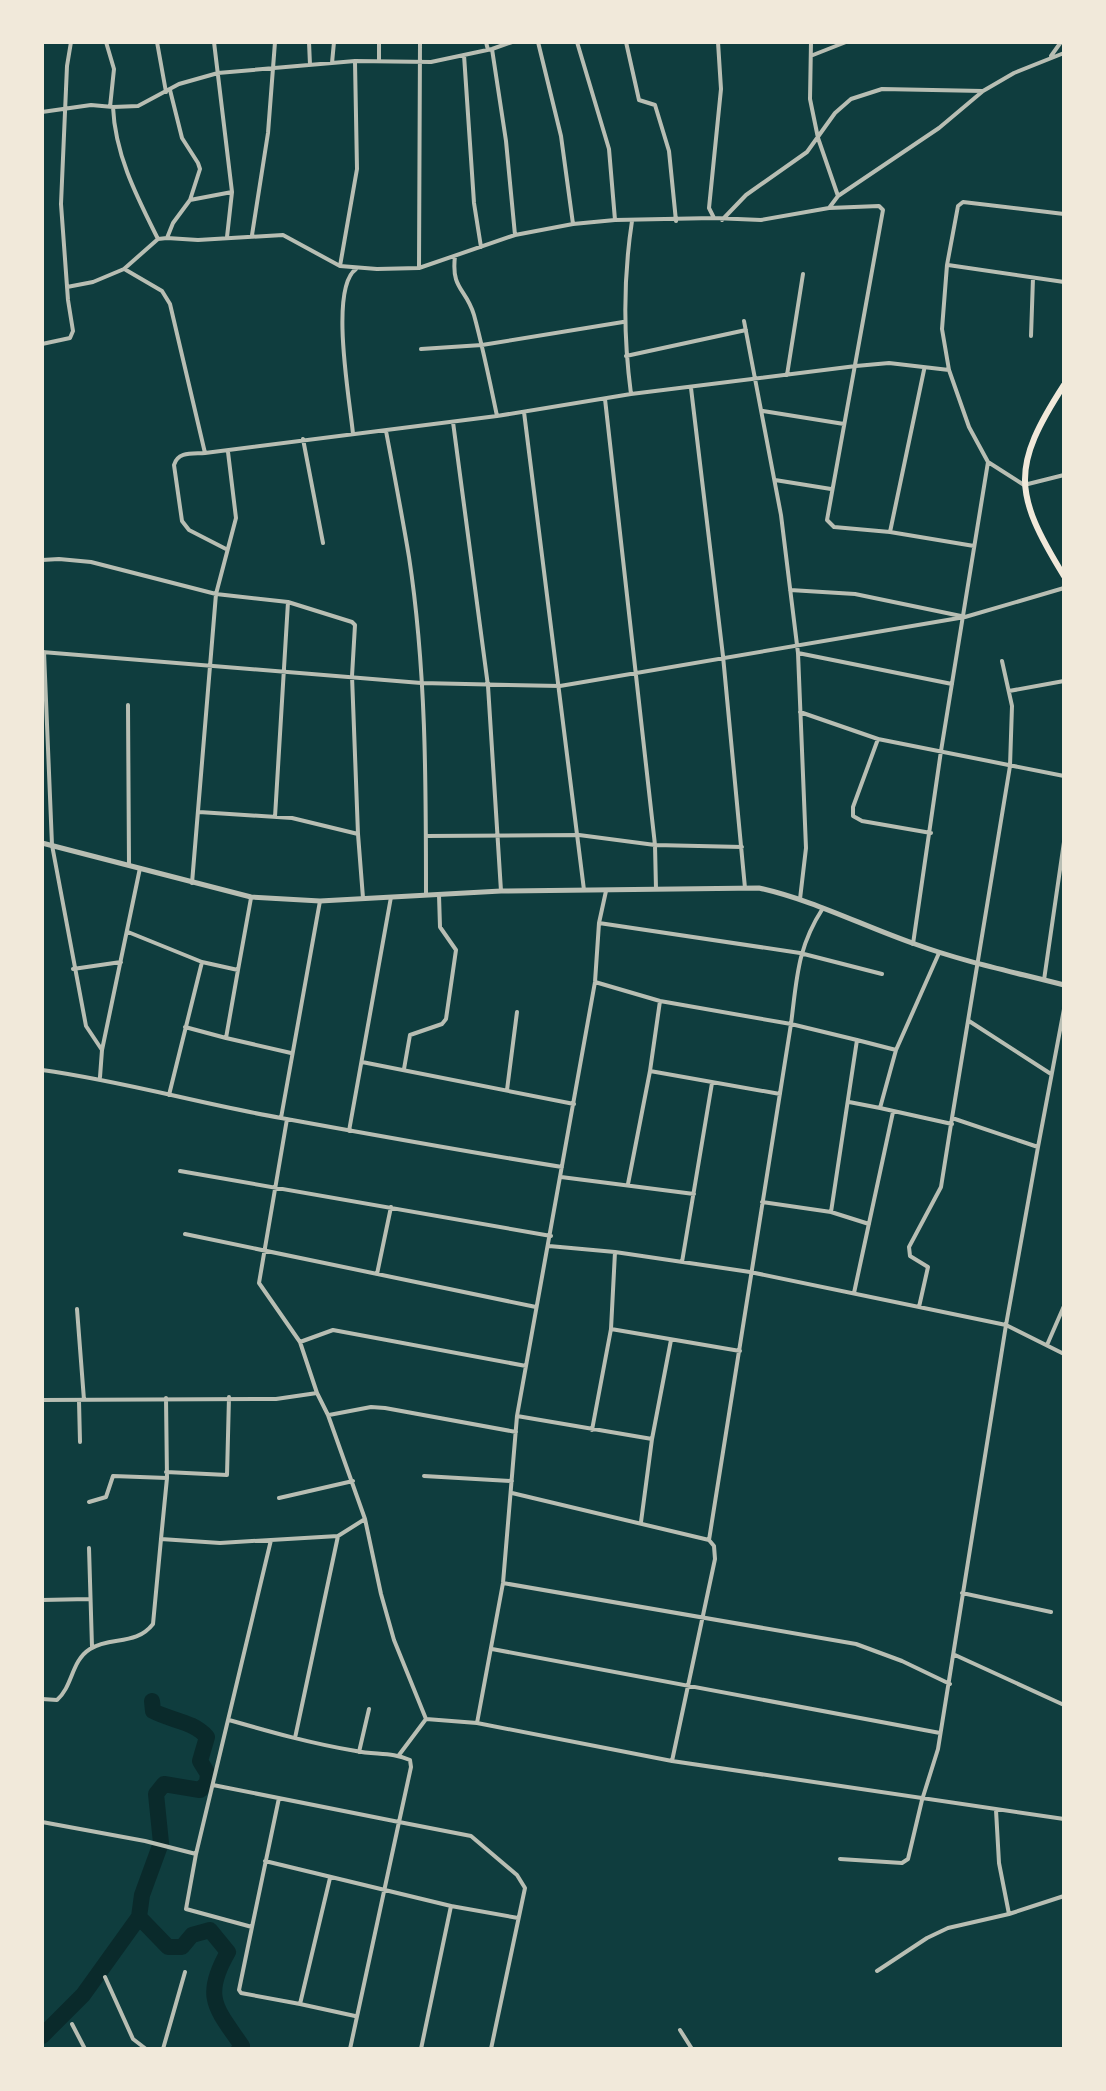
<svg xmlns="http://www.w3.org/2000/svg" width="1106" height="2091" font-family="'Exo 2',sans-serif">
	<rect width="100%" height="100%" fill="#0f3d3e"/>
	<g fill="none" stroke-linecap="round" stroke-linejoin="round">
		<path stroke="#0a2a2b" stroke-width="16" d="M152,1701l1,10c19,10 40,10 54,26l-7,24 8,13 -1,9 -7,7 -36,-6 -8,10 5,49 -19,52 -3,22 29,30h14l10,-12 18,-5 18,22c-26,45 -12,56 14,94l-3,3
			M42,2036l41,-41 56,-78"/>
		<path stroke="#b8beb3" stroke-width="4" d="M106,42l8,27 -4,38
			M157,42l9,50
			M214,42l18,150 -5,45
			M309,42l1,23
			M486,42l2,8
			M538,42l23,94 12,88
			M577,42l32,107 6,71
			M626,42l13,58 16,5 14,46 7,70
			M718,42l3,47 -12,119 5,10 47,2 68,-12 50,-2 4,4 -56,310 7,7 56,5 84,14
			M811,42l-1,57 8,39 20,58
			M492,49l14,92 9,94
			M464,55l10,148 7,44
			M813,55l33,-13
			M1051,56l10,-14
			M379,61v-19
			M332,63l2,-21
			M170,90l12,48 16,25 2,6 -10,31
			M113,107c2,48 24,90 45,132
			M42,112l49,-7 22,2 25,-1 41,-22 39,-11 137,-12 76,1 61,-13 20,-7
			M829,208l9,-12 101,-68 44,-37
			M1064,214l-101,-12 -5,4 -11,59 -5,64 7,41 20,57 19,35 36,23 40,-10
			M722,220l24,-25 61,-43 28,-39 16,-14 31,-10 101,2 31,-18 50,-20
			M252,235l16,-102 7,-91
			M167,238l6,-15 17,-23 42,-8
			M455,256c-4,34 11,32 19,59 9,33 16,67 23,101
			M948,265l116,17
			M340,266l17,-97 -2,-107
			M419,268l1,-226
			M126,270l36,21 8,13 35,149c-12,1 -27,-2 -31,12l8,56 7,9 37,19
			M67,287l26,-5 31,-13 34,-30 9,-1 31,2 85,-5 57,31 37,3 42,-1 96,-33 58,-11 42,-4 99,-2
			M744,321l37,194 17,138 8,195 -6,51
			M1031,336l2,-58
			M42,344l28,-6 3,-7 -5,-31 -7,-96 6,-138 4,-24
			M421,349l61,-4 141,-23
			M626,356l120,-26
			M787,375l16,-101
			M691,388l32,268 22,232
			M631,394c-8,-60 -8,-114 1,-173
			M605,399l50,446 1,44
			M763,411l81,13
			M524,412l60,478
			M453,422l35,264 13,205
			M386,431c8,42 16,84 23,126 17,111 17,224 17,336
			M353,434c-3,-33 -24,-146 3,-165
			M303,439l20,104
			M205,453l292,-37 134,-22 225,-28 33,-3 60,7
			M775,480l56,9
			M890,532l34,-162
			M42,560l17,-1 32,3 125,32 72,8 64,20 3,3 -3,51 6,158 5,64
			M790,590l65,4 106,22
			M42,652l379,31 139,3 405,-69 99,-29
			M44,652l8,193 34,181 16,24
			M798,653l154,31
			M1009,691l55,-10
			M128,705l1,160
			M800,712l78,27 186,37
			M878,739l-25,68v9l9,5 69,12
			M199,812l93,6 66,16
			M275,817l13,-215
			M426,836l153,-1 76,10 87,2
			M192,883l24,-289 20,-76 -8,-66
			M599,923l201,30 82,21
			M128,932l74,30 36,8 -12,68 -41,-11
			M913,944l28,-193 47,-289
			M73,969l48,-7
			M238,970l13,-72
			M1044,980l20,-138
			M595,982l65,19 131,23 66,16
			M969,1021l82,53
			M226,1038l65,15
			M362,1062l212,42
			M404,1069l6,-34 32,-11 4,-5 10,-69 -16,-23 -1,-32
			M42,1070c81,11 159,34 239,48 93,17 187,34 281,49
			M650,1071l10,-70
			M100,1077l2,-27 38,-182
			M507,1090l10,-78
			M169,1095l33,-133
			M849,1102l31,6 16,-58 43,-97
			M880,1108l72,16
			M281,1118l39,-217
			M952,1118l58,-352 2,-60 -10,-45
			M287,1119l-28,164 41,59 17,51 11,22 37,104 16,75 13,46 32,79
			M349,1131l42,-234
			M180,1171l371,65
			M561,1177l133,17
			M628,1184l22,-113 130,23
			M762,1202l69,10 38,12
			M831,1212l26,-172 39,10
			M185,1234l351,73
			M549,1246l66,6 135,20 256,53 58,29
			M682,1262l30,-179
			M377,1274l14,-67
			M854,1293l39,-181
			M919,1307l9,-40 -18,-11 -1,-9 32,-60 11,-69 86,29 26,-138
			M77,1309l7,91
			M611,1329l4,-77
			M300,1342l33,-12 193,36
			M1047,1345l17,-39
			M42,1400l234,-1 41,-6
			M79,1401l1,41
			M329,1415l42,-8 14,1 131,24
			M517,1416l135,23 19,-99
			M592,1430l19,-101 129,22
			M166,1472l61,3 2,-78
			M424,1476l88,5
			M512,1493l197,47
			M279,1498l74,-17
			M89,1502l17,-5 7,-21 54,2
			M641,1522l11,-83
			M161,1539l6,-61 -1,-80
			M271,1540l-75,314 -10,55 66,18 27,-129
			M89,1548l3,99
			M503,1583l353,61 46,17 48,23
			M962,1593l89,19
			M42,1600l47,-1
			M492,1649l448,84
			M955,1655l109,50
			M42,1699l15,1c16,-14 14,-39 33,-51 21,-13 46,-3 63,-25l8,-85 59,4 118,-7 27,-17
			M426,1719l51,4 195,38 392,58
			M229,1720c42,12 84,24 127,31 19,4 37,1 54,9l1,7 -12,55 72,14 46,39 8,13 -34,161
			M477,1723l26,-140 14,-167 78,-434 4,-59 7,-32
			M295,1738l43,-202
			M359,1752l10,-43
			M399,1755l27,-36
			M672,1761l43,-202 -1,-13 -5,-6 82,-516c6,-46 6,-76 32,-116
			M213,1785l186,37 -49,227
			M996,1810l3,53 10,51
			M42,1822l103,19 51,13
			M840,1859l62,4 6,-4 14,-59 16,-51 68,-424 32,-178
			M265,1861l186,45 -30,143
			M330,1878l-30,126 55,12
			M451,1906l67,12
			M252,1927l-13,63 2,3 59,11
			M877,1971l50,-33 21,-10 61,-14 55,-18
			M105,1977l28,62 13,10
			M72,2024l13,25
			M680,2030l12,19
			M163,2049l22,-77"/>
		<path stroke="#b8beb3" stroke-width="5" d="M42,843l209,54 69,4 181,-10 258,-3c54,12 104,38 156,56 49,18 99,28 149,41"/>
		<path stroke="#f1e9da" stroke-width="6" d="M1064,385c-53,82 -51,108 0,191"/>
	</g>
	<rect width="1106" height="2091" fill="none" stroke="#f1e9da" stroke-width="88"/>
</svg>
